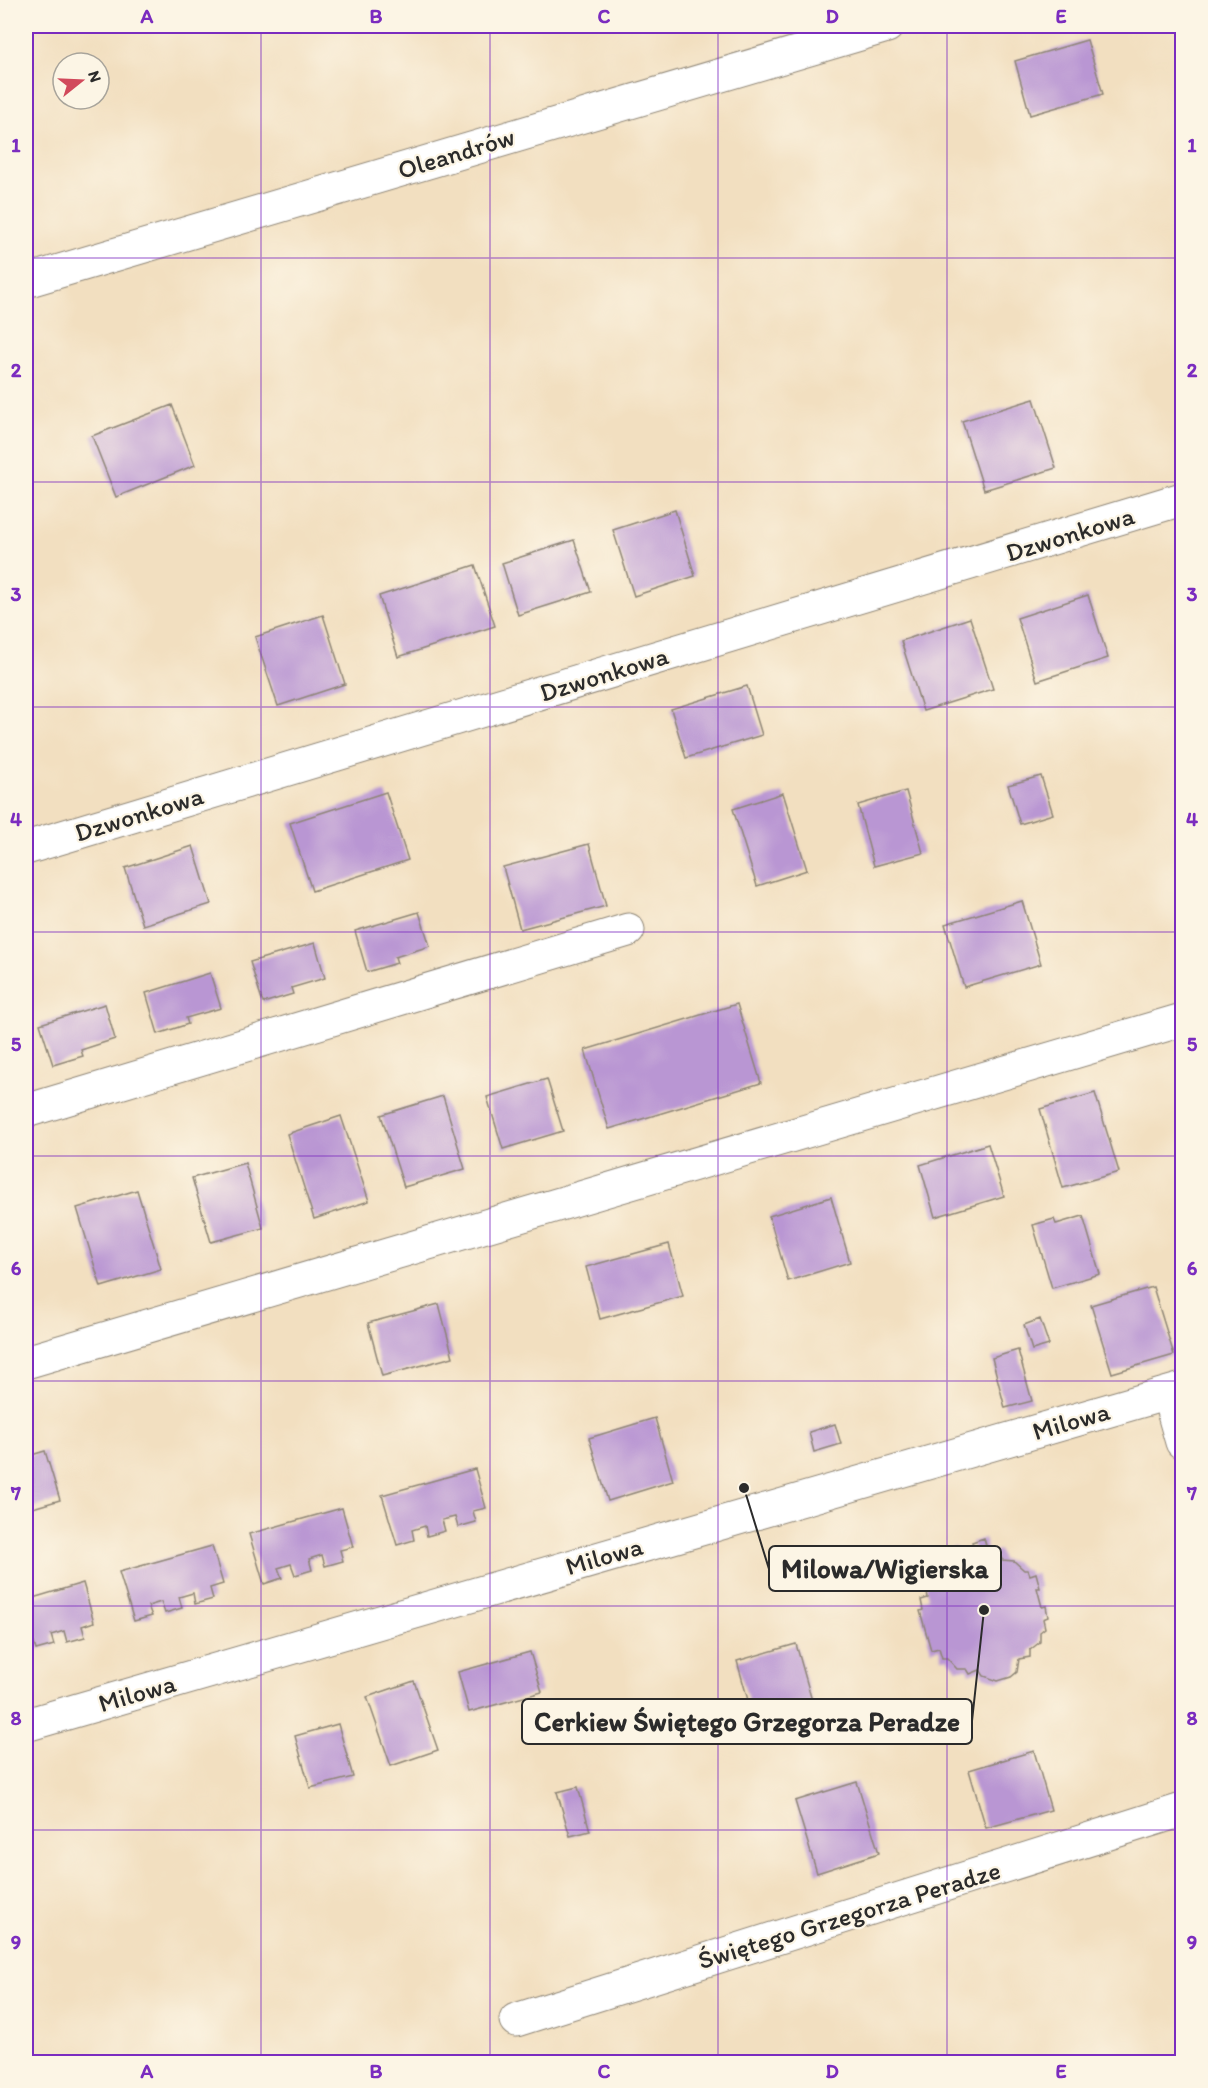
<svg xmlns="http://www.w3.org/2000/svg" width="1208" height="2088" font-family="Itim,sans-serif">
	<rect width="100%" height="100%" fill="#fcf5e5"/>
	<filter id="ink" filterUnits="userSpaceOnUse"><feTurbulence type="fractalNoise" baseFrequency=".0167" numOctaves="2"/><feDisplacementMap in="SourceGraphic" scale="12" xChannelSelector="R" yChannelSelector="G"/><feConvolveMatrix kernelMatrix="1 2 1 2 8 2 1 2 1" color-interpolation-filters="sRGB"/></filter>
	<filter id="wash" filterUnits="userSpaceOnUse"><feTurbulence type="fractalNoise" baseFrequency=".008" numOctaves="4" result="noise"/><feDisplacementMap in="SourceGraphic" scale="24" xChannelSelector="R" yChannelSelector="G"/><feGaussianBlur stdDeviation="1.35" result="paint"/><feColorMatrix in="noise" values="0 0 0 0 0 0 0 0 0 0 0 0 0 0 0 0 0 1.4 0 .05"/><feComposite in="paint" operator="in"/></filter>
	<g filter="url(#wash)">
		<rect width="100%" height="100%" fill="#f2dfc0"/>
		<g id="blocks">
			<path fill="#b996d3" d="M1087,40l16,54 -73,21 -15,-54z
				M1034,399l22,69 -72,22 -22,-69z
				M172,405l23,60 -79,32 -24,-61z
				M675,510l20,66 -61,20 -21,-66z
				M574,540l17,52 -73,23 -16,-52z
				M475,565l20,61 -97,31 -19,-61z
				M1088,595l20,63 -71,23 -20,-63z
				M323,615l22,69 -67,22 -23,-69z
				M970,618l23,71 -70,22 -22,-70z
				M747,686l15,49 -76,23 -15,-49z
				M1041,776l12,38 -33,10 -12,-39z
				M906,791l17,62 -49,13 -16,-61z
				M386,792l22,68 -96,31 -22,-68z
				M783,793l24,77 -50,16 -24,-77z
				M589,844l17,62 -86,23 -17,-62z
				M193,846l18,58 -68,21 -18,-57z
				M1022,901l19,63 -77,23 -19,-63z
				M419,912l11,34 -35,11 2,6 -30,9 -12,-41z
				M315,943l10,35 -34,10 2,6 -30,9 -13,-41z
				M210,973l11,35 -35,10 2,6 -30,10 -12,-41z
				M105,1004l10,35 -34,11 2,6 -30,9 -13,-41z
				M737,1004l24,79 -152,46 -24,-79z
				M547,1079l16,52 -60,18 -16,-52z
				M1095,1093l24,79 -56,16 -23,-79z
				M443,1096l22,73 -61,18 -23,-72z
				M341,1116l28,85 -55,18 -27,-85z
				M988,1144l16,52 -69,21 -15,-52z
				M245,1163l18,65 -52,14 -19,-64z
				M137,1190l24,79 -60,18 -24,-79z
				M831,1197l19,65 -62,19 -19,-65z
				M1083,1216l17,58 -48,14 -19,-63 21,-6 2,5z
				M669,1244l14,52 -83,23 -14,-52z
				M1153,1287l21,68 -62,18 -21,-68z
				M439,1304l14,53 -71,19 -14,-53z
				M1040,1319l9,26 -17,5 -8,-25z
				M1018,1350l14,51 -27,7 -13,-50z
				M655,1418l18,63 -65,20 -19,-63z
				M835,1424l6,20 -27,8 -5,-20z
				M45,1451l15,49 -34,10v-42l5,-2 -3,-10z
				M475,1469l11,39 -13,3 3,11 -18,5 -3,-10 -13,3 3,11 -18,5 -2,-10 -13,4 2,10 -17,5 -15,-50z
				M342,1508l11,39 -13,3 3,11 -18,5 -3,-11 -13,4 3,11 -17,5 -4,-11 -13,4 4,10 -18,6 -15,-50z
				M984,1538l4,15 11,-3 3,10 12,1 10,9h4l2,5 6,-2 4,15h-3l5,19 4,-1 2,11 -5,2 2,9 -5,4v10l-10,8v7l-11,2 -2,13 -6,5 -13,4 -14,-5 -4,-6 -10,4 -3,-5h-10l-10,-11h-5l-3,-10 -8,2 -11,-39 3,-1 -2,-10 7,-2 -2,-12 5,-6 7,-3 -4,-11 9,-3 -3,-12 15,-4 2,10 9,4 5,-3 4,-6 -3,-10z
				M212,1546l11,38 -13,4 3,11 -18,5 -2,-11 -14,4 3,11 -17,5 -4,-11 -13,4 4,10 -18,5 -15,-49z
				M83,1583l11,39 -12,4 3,11 -18,5 -3,-11 -13,4 3,10 -18,5 -3,-10 -7,2v-42z
				M796,1644l18,64 -59,17 -18,-64z
				M530,1652l12,40 -73,20 -11,-40z
				M414,1681l24,69 -47,16 -24,-69z
				M338,1724l15,53 -43,11 -15,-52z
				M1034,1751l17,59 -65,18 -17,-58z
				M857,1782l22,71 -62,20 -22,-72z
				M578,1787l12,44 -20,5 -13,-44z"/>
		</g>
	</g>
	<g filter="url(#ink)">
		<use href="#blocks" fill-opacity="0" stroke="#8e8576" stroke-width="1.5"/>
		<g fill="none" stroke-linecap="round" stroke-linejoin="round">
			<defs>
				<path id="minor" d="M26,281l861,-255
					M26,848l1156,-349
					M26,1111l602,-181
					M26,1362l1156,-342
					M1168,1393l14,49
					M26,1725l1156,-336
					M516,2020l666,-210"/>
			</defs>
			<use href="#minor" stroke="#8e8576" stroke-width="35"/>
			<use href="#minor" stroke="#fff" stroke-width="33"/>
		</g>
	</g>
	<path fill="none" stroke="#7b2cbf" stroke-width="1.5" stroke-opacity="0.55" d="M261,26v2036M490,26v2036M718,26v2036M947,26v2036M26,258h1156M26,482h1156M26,707h1156M26,932h1156M26,1156h1156M26,1381h1156M26,1606h1156M26,1830h1156"/>
	<g text-anchor="middle" stroke-width="4.5" stroke-linejoin="round" paint-order="stroke">
		<g font-size="26" fill="#2b2b2b" stroke="#fcf5e5">
			<text transform="translate(456 153) rotate(-17)" y="9">Oleandrów</text>
			<text transform="translate(1070 534) rotate(-17)" y="9">Dzwonkowa</text>
			<text transform="translate(604 674) rotate(-17)" y="9">Dzwonkowa</text>
			<text transform="translate(139 814) rotate(-17)" y="9">Dzwonkowa</text>
			<text transform="translate(1071 1421) rotate(-16)" y="9">Milowa</text>
			<text transform="translate(604 1556) rotate(-16)" y="9">Milowa</text>
			<text transform="translate(137 1693) rotate(-16)" y="9">Milowa</text>
			<text transform="translate(849 1915) rotate(-17)" y="9">Świętego Grzegorza Peradze</text>
		</g>
	</g>
	<path fill="none" stroke="#2b2b2b" stroke-width="2" d="M744 1488L769 1569M984 1610L972 1721"/>
	<g fill="#2b2b2b" stroke="#fcf5e5" stroke-width="2">
		<circle cx="744" cy="1488" r="6"/>
		<circle cx="984" cy="1610" r="6"/>
	</g>
	<g fill="#fcf5e5" stroke="#2b2b2b" stroke-width="2">
		<rect x="769" y="1546" width="232" height="45" rx="6"/>
		<rect x="522" y="1699" width="450" height="45" rx="6"/>
	</g>
	<g font-size="27" text-anchor="middle" font-weight="bold" fill="#2b2b2b">
		<text x="885" y="1578">Milowa/Wigierska</text>
		<text x="747" y="1731">Cerkiew Świętego Grzegorza Peradze</text>
	</g>
	<rect width="1208" height="2088" fill="none" stroke="#fcf5e5" stroke-width="66"/>
	<g transform="translate(81 81) rotate(72)"><circle r="28" fill="#fcf5e5" stroke="#a8a49b" stroke-width="1.5"/>
	<path d="M0-4.5L10 22L0 15L-10 22Z" fill="#d1495b"/>
	<text y="-9" font-size="16" font-weight="bold" text-anchor="middle" fill="#2b2b2b">N</text>
	</g>
	<rect x="33" y="33" width="1142" height="2022" fill="none" stroke="#7b2cbf" stroke-width="2"/>
	<g font-size="20" text-anchor="middle" font-weight="bold" fill="#7b2cbf">
		<text x="147" y="23">A</text>
		<text x="376" y="23">B</text>
		<text x="604" y="23">C</text>
		<text x="832" y="23">D</text>
		<text x="1061" y="23">E</text>
		<text x="16" y="152">1</text>
		<text x="1192" y="152">1</text>
		<text x="16" y="377">2</text>
		<text x="1192" y="377">2</text>
		<text x="16" y="601">3</text>
		<text x="1192" y="601">3</text>
		<text x="16" y="826">4</text>
		<text x="1192" y="826">4</text>
		<text x="16" y="1051">5</text>
		<text x="1192" y="1051">5</text>
		<text x="16" y="1275">6</text>
		<text x="1192" y="1275">6</text>
		<text x="16" y="1500">7</text>
		<text x="1192" y="1500">7</text>
		<text x="16" y="1725">8</text>
		<text x="1192" y="1725">8</text>
		<text x="16" y="1949">9</text>
		<text x="1192" y="1949">9</text>
		<text x="147" y="2078">A</text>
		<text x="376" y="2078">B</text>
		<text x="604" y="2078">C</text>
		<text x="832" y="2078">D</text>
		<text x="1061" y="2078">E</text>
	</g>
</svg>
